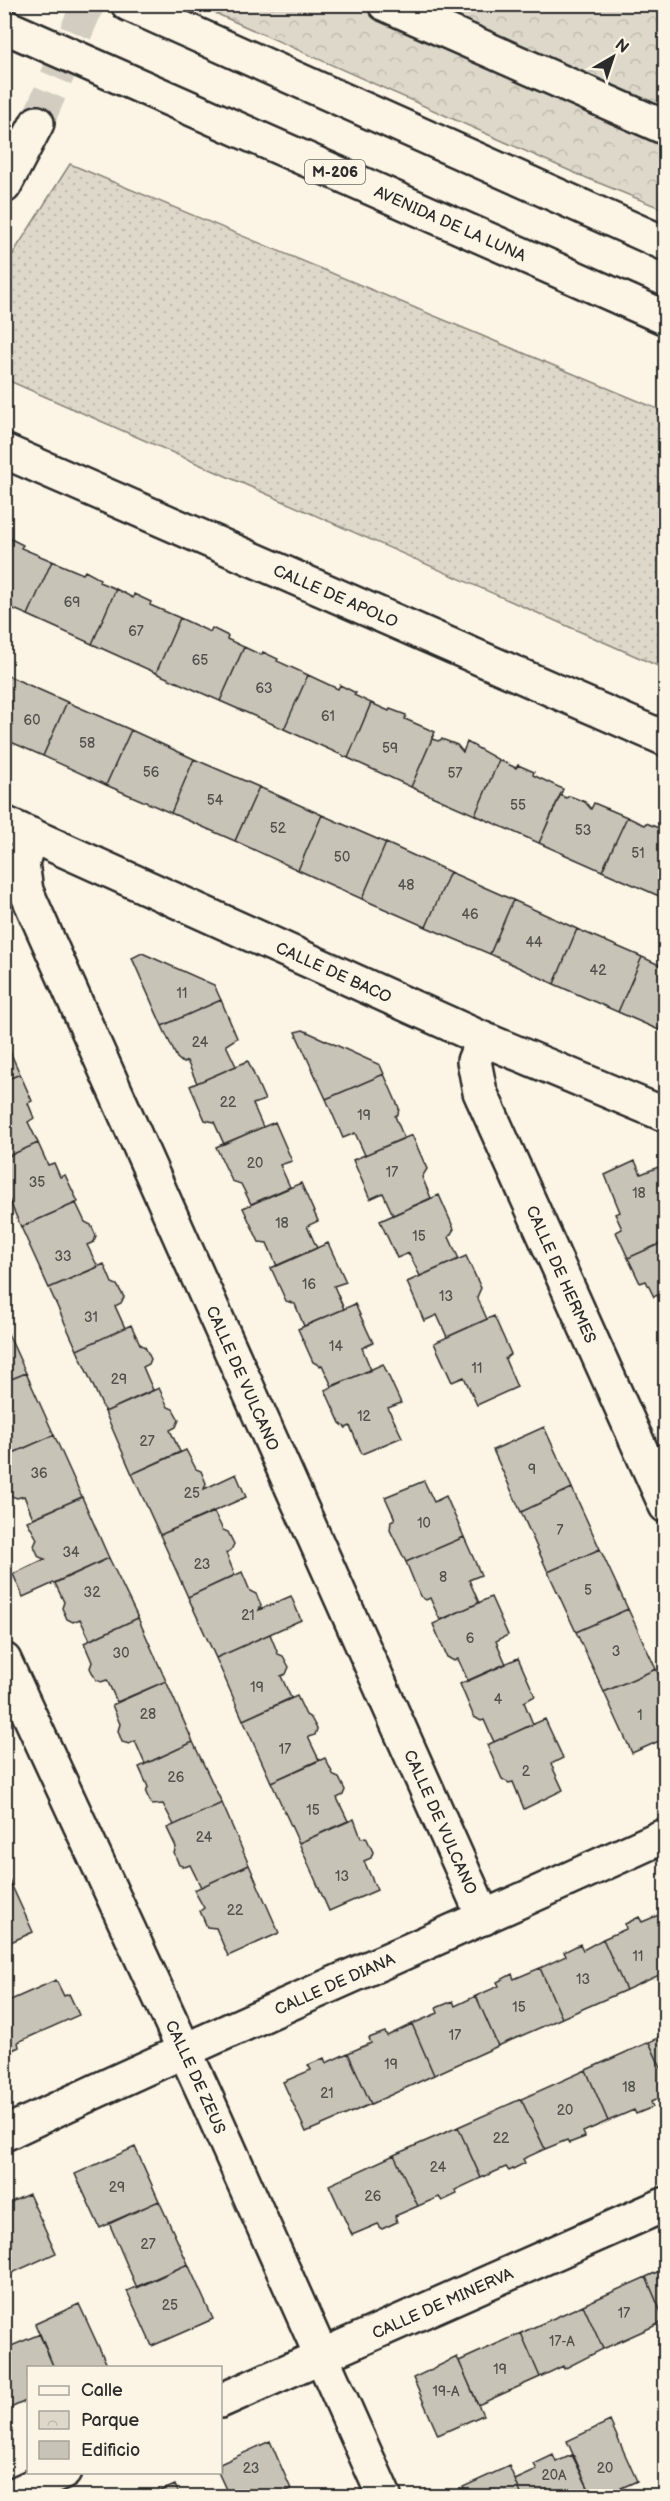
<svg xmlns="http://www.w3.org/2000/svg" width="670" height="2501" font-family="'Balsamiq Sans',sans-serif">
	<defs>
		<pattern id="park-crowns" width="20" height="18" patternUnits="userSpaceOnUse" patternTransform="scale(1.5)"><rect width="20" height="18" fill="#ded8ca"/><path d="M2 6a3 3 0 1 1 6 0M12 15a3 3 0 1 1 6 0" fill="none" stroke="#bfbaae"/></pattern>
		<pattern id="garden-dots" width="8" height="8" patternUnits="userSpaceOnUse" patternTransform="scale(1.5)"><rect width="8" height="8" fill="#ded8ca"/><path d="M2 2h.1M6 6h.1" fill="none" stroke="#bfbaae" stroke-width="1.8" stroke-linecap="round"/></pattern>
	</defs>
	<rect width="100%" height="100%" fill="#fcf5e5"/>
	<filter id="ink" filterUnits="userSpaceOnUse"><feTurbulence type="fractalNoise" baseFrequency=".0167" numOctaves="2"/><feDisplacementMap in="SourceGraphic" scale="12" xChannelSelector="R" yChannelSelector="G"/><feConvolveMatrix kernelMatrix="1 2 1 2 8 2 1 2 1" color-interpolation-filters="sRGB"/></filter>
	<g filter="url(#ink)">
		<path fill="url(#park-crowns)" stroke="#84827a" stroke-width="1.5" d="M197,5h468v205l-88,-36z"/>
		<path fill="url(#garden-dots)" stroke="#84827a" stroke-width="1.5" d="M70,164l595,248v257l-660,-290v-113z"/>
		<path fill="#c8c3b7" stroke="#2b2b2b" stroke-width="1.5" d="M7,537l16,8 -2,3 31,13 -24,54 -24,-10v-65l2,1z
			M52,561l31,13 2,-3 15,8 -1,3 17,7 -24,55 -64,-29z
			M116,589l17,9 1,-4 17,8 -1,3 30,13 -24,55 -64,-29z
			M180,618l30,14 2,-4 16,8 -1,3 17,8 -24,54 -64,-28z
			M244,647l17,8 2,-3 15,7 -1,2 31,14 -24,54 -64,-28z
			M4,674l63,28 -24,54 -39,-17z
			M308,675l30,14 2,-4 16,8 -2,2 17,8 -23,55 -64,-29z
			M67,702l64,28 -25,55 -63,-29z
			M371,703l18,8 1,-2 16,6 -1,4 30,13 -24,55 -63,-29z
			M131,730l63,29 -23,54 -65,-28z
			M432,739l6,2 4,-2 15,6 6,7 4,-10 32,18 -24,55 -64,-28z
			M194,759l65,28 -24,54 -64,-28z
			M499,760l17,8 2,-3 16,7 -1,3 30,14 -24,54 -64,-28z
			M259,787l63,28 -24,55 -63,-29z
			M560,795l6,3 4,-2 15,6 6,7 3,-6 33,14 -25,54 -63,-28z
			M322,815l64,28 -24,56 -64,-29z
			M627,817l17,8 2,-2 15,6 -1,3 6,3v64l-64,-28z
			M386,843l64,29 -24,55 -64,-28z
			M450,872l63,28 -23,54 -64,-27z
			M513,900l64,29 -23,55 -64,-30z
			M577,929l65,28 -24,55 -64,-28z
			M142,953l72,32 7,15 -59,26 -30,-68z
			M642,957l24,11v65l-48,-21z
			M221,1000l16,38 -11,7 10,21 -39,17 -10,-22 -4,2 -6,-5 -15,-32z
			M303,1030l77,35 4,9 -58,25 -31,-67z
			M8,1047l12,27 -16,7v-33z
			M248,1061l17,39 -12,4 10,23 -39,17 -10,-22 -9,-2 -15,-34z
			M20,1074l12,27 -4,2 6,15 -6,4 10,21 -34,15v-77z
			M384,1074l15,34 -1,6 -3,2 9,22 -39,17 -10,-22 -12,5 -17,-39z
			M275,1122l17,39 -12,4 10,22 -39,17 -10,-20 -9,-3 -16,-34z
			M412,1135l15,34 -5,8 9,21 -38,17 -10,-22 -13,6 -17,-39z
			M38,1143l10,22 6,-2 6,14 5,-2 13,27 -57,25 -17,-39v-30z
			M635,1161l6,13 20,-8 5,9v66l-38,17 -12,-26 6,-3 -7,-15 5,-2 -15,-37z
			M301,1183l17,38 -11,5 10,22 -40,18 -10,-23 -8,-1 -16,-34z
			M439,1195l15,34 -5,8 10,22 -39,17 -11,-23 -12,5 -17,-37z
			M76,1203l9,19 6,3 5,11 -2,6 -7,3 11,22 -49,21 -28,-61z
			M666,1241v70l-9,-16 -3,2 -8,-16 -6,2 -12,-25z
			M328,1243l18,39 -12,4 10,23 -40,17 -9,-22 -9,-3 -15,-33z
			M466,1256l15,32 -4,9 10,22 -40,18 -10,-22 -13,6 -17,-39z
			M104,1264l8,19 5,2 7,12 -3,6 -6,3 10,22 -48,22 -28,-62z
			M355,1304l18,39 -11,5 9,22 -39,16 -10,-21 -2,1 -7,-4 -15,-33z
			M494,1316l17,38 -6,5 12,28 -40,18 -13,-28 -12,5 -18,-39z
			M4,1325l22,48 -22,9z
			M131,1325l9,19 5,3 6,12 -2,5 -6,3 10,23 -48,22 -28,-62z
			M383,1364l18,39 -13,5 14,29 -40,17 -12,-28 -4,2 -6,-5 -15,-33z
			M26,1373l28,62 -48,21 -2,-74z
			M159,1388l9,19 5,2 6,11 -3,7 -6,3 10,22 -48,22 -27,-62z
			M544,1427l28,61 -51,24 -28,-62z
			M54,1435l28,62 -49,21 -9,-22 -7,2 -6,-2 -4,-12 2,-6 -5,-9v-12z
			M186,1450l10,19 5,2 5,12 -2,6 32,-15 10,23 -86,38 -28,-61z
			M424,1481l10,21 12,-6 18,41 -58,25 -16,-32 1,-9 4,-2 -10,-22z
			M572,1488l28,61 -52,23 -27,-60z
			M82,1497l27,61 -86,39 -10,-23 32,-15 -6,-2 -5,-11 3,-7 -10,-18z
			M214,1512l9,18 5,2 6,12 -3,6 -5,3 9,22 -47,22 -28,-62z
			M464,1537l17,38 -12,5 10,23 -39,17 -10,-22 -4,2 -6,-4 -14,-34z
			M600,1549l28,60 -52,23 -28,-60z
			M109,1558l29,60 -48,22 -10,-21 -7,3 -6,-3 -5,-11 2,-6 -9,-19z
			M242,1572l8,19 6,3 5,11 -2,5 32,-14 10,24 -85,38 -28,-61z
			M491,1597l17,38 -12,6 10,23 -38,17 -10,-22 -4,2 -7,-4 -14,-33z
			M628,1609l28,60 -52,23 -28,-60z
			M138,1618l28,63 -49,21 -10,-22 -6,2 -5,-2 -6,-12 2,-6 -8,-19z
			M270,1634l8,20 5,2 6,11 -3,7 -5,2 10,22 -48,22 -27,-62z
			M518,1658l17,38 -11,6 9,22 -39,18 -10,-22 -3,1 -7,-4 -14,-33z
			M656,1669l10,21v48l-34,15 -28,-61z
			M166,1681l27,61 -48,22 -10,-23 -6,3 -7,-2 -4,-11 2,-7 -8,-19z
			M297,1696l9,19 5,3 6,11 -2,6 -7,2 11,23 -48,22 -28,-62z
			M545,1719l18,39 -12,6 12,26 -39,19 -11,-27 -4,1 -7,-4 -15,-34z
			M193,1742l29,61 -48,22 -11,-21 -11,1 -6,-12 2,-6 -9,-20z
			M325,1758l9,18 5,2 6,12 -2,5 -6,3 11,23 -49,22 -28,-61z
			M222,1803l27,62 -48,22 -11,-22 -5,2 -6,-2 -5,-12 2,-6 -9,-19z
			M354,1819l7,19 5,-1 7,15 -2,6 -7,3 13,29 -48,21 -30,-68z
			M249,1865l30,68 -51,23 -12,-28 -9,-1 -7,-16 4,-3 -10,-18z
			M6,1873l27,59 -29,13v-71z
			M666,1912v60l-40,18 -23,-51 23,-10 -1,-5 14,-7 3,5z
			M603,1939l23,51 -64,28 -22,-50 26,-12 -2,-4 16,-8 3,6z
			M540,1968l22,50 -64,28 -22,-50 23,-10 -2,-4 15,-8 2,5z
			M56,1980l8,16 5,-2 10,21 -61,27 1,5 -15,7v-51z
			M476,1996l22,50 -64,29 -22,-51 26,-11 -2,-5 17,-7 2,5z
			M412,2024l22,51 -63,29 -23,-51 23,-10 -2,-5 16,-6 2,4z
			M666,2034v45l-17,-37z
			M649,2042l17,37v16l-15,7 2,5 -17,7 -2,-4 -26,11 -22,-51z
			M348,2053l23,51 -65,28 -23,-50 28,-12 -3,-5 16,-7 2,5z
			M586,2070l22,51 -25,11 2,5 -16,6 -2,-3 -22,9 -24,-50z
			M521,2099l24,50 -22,10 2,4 -16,8 -3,-4 -25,11 -23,-51z
			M458,2127l23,51 -26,12 2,4 -15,7 -3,-4 -21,9 -24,-51z
			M135,2147l24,54 -59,27 -25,-54z
			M394,2155l24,51 -23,10 2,6 -15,7 -4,-5 -26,11 -23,-50z
			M29,2194l27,59 -44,20 -8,-17v-51z
			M159,2201l29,63 -51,24 -28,-65z
			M188,2264l25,55 -61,27 -25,-55z
			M666,2268v53h-1l-19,-44z
			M646,2277l19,44 -62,28 -20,-44z
			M79,2304l28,61 -6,3h-47l-19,-44z
			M583,2305l20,44 -39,20 -1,-3 -23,11 -19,-44z
			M521,2333l19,44 -62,28 -19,-44z
			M40,2334l14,34h-26v32l-24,11v-62z
			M457,2357l26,58 -45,20 -25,-57z
			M610,2421l27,60 -34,15h-11l-25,-55z
			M270,2441l21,48 -17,7h-45l-11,-24h2v-8z
			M553,2455l3,7 16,-7 20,41h-70l-7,-16 22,-10 -3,-6z
			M509,2466l13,30h-54l-5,-9z
			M175,2485l5,11h-31z"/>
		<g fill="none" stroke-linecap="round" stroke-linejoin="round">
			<path stroke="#d2cdc0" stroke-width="33" stroke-dasharray="33 16" stroke-linecap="butt" d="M37,123l51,-119"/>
			<defs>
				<g id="street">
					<path d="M385,4l281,124"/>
					<path d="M4,186l33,-63"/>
					<path id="s1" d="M4,451l662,288"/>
					<path id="s2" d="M4,823l479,216 183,76"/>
					<path id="s3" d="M31,835l-9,28 4,28 458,1027"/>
					<path id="s4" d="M483,1039l-9,22 6,31 186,414"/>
					<path id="s5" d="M4,1660l201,435 179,401"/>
					<path id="s6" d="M4,2134c219,-104 442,-198 662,-299"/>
					<path id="s7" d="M220,2401l446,-197"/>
					<path d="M11,2496l53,-24"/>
				</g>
				<g id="primary">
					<path d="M128,4l538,240"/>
					<path id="s8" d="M4,26l662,292"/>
				</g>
			</defs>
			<use href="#street" stroke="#2b2b2b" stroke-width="38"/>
			<use href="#primary" stroke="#2b2b2b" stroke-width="38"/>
			<use href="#street" stroke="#fcf5e5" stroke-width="33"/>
			<use href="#primary" stroke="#fcf5e5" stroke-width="33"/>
		</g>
	</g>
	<g text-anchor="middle" stroke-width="6" stroke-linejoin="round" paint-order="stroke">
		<g font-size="14" fill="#52514e">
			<text x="72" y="607">69</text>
			<text x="136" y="636">67</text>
			<text x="200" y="665">65</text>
			<text x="264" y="693">63</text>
			<text x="328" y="721">61</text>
			<text x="32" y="725">60</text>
			<text x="87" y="748">58</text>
			<text x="390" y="753">59</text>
			<text x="151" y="777">56</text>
			<text x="455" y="778">57</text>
			<text x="215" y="805">54</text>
			<text x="518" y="810">55</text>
			<text x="278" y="833">52</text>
			<text x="583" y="835">53</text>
			<text x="638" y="858">51</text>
			<text x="342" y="862">50</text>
			<text x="406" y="890">48</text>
			<text x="470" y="919">46</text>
			<text x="534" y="947">44</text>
			<text x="598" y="975">42</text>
			<text x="182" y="998">11</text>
			<text x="200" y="1047">24</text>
			<text x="228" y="1107">22</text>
			<text x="364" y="1120">19</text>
			<text x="255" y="1168">20</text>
			<text x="392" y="1177">17</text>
			<text x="37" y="1187">35</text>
			<text x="639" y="1198">18</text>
			<text x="282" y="1228">18</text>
			<text x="419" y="1241">15</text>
			<text x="63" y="1261">33</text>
			<text x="309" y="1289">16</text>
			<text x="446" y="1301">13</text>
			<text x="91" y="1322">31</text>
			<text x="336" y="1351">14</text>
			<text x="477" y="1373">11</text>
			<text x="119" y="1384">29</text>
			<text x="364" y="1421">12</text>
			<text x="147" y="1446">27</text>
			<text x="532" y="1474">9</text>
			<text x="39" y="1478">36</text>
			<text x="192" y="1498">25</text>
			<text x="424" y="1528">10</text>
			<text x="560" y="1535">7</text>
			<text x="71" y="1557">34</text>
			<text x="202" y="1569">23</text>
			<text x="443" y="1582">8</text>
			<text x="588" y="1595">5</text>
			<text x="92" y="1597">32</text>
			<text x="248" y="1620">21</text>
			<text x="470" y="1643">6</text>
			<text x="616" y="1656">3</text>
			<text x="121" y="1658">30</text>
			<text x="257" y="1692">19</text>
			<text x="498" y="1704">4</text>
			<text x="148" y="1719">28</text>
			<text x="640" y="1720">1</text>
			<text x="285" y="1754">17</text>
			<text x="526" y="1776">2</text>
			<text x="176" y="1782">26</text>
			<text x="313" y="1815">15</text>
			<text x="204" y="1842">24</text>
			<text x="342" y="1881">13</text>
			<text x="235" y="1915">22</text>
			<text x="638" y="1961">11</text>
			<text x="583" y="1984">13</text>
			<text x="519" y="2012">15</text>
			<text x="455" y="2040">17</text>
			<text x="391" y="2069">19</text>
			<text x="629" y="2092">18</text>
			<text x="327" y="2098">21</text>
			<text x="565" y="2115">20</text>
			<text x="501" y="2143">22</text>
			<text x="438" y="2172">24</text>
			<text x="117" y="2192">29</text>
			<text x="373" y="2201">26</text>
			<text x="148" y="2249">27</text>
			<text x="170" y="2310">25</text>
			<text x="624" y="2318">17</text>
			<text x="562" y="2346">17-A</text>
			<text x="500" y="2374">19</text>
			<text x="446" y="2396">19-A</text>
			<text x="251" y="2473">23</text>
			<text x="605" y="2473">20</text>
			<text x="554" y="2480">20A</text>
		</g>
		<rect fill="#fcf5e5" stroke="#6a6863" stroke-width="1.5" x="305" y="160" width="60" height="24" rx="4.5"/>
		<g font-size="15" font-weight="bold" fill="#2b2b2b">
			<text x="335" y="177">M-206</text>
		</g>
		<g font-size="16" fill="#2b2b2b" stroke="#fcf5e5">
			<text dy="6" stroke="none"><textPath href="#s8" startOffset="488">AVENIDA DE LA LUNA</textPath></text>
			<text dy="6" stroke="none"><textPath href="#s1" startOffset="362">CALLE DE APOLO</textPath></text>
			<text dy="6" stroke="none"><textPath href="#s2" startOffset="362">CALLE DE BACO</textPath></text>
			<text dy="6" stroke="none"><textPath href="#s4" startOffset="255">CALLE DE HERMES</textPath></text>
			<text dy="6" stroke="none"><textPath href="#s3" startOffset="591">CALLE DE VULCANO</textPath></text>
			<text dy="6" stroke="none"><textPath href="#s3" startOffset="1077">CALLE DE VULCANO</textPath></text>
			<text dy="6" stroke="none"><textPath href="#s6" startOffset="363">CALLE DE DIANA</textPath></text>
			<text dy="6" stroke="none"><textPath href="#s5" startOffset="459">CALLE DE ZEUS</textPath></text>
			<text dy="6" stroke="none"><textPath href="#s7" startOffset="243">CALLE DE MINERVA</textPath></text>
		</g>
	</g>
	<rect width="670" height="2501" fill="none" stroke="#fcf5e5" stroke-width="24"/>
	<rect x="12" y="12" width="646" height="2477" fill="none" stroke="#2b2b2b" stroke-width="2" filter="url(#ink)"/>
	<rect x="27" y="2366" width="195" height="108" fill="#fcf5e5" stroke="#a8a49b" stroke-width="1.5"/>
	<rect x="39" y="2386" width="30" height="9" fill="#fcf5e5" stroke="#a8a49b" stroke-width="1.5"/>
	<text x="81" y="2396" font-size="18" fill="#2b2b2b">Calle</text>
	<rect x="39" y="2411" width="30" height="18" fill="url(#park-crowns)" stroke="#a8a49b" stroke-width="1.5"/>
	<text x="81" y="2426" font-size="18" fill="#2b2b2b">Parque</text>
	<rect x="39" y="2441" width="30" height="18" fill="#c8c3b7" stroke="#a8a49b" stroke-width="1.5"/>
	<text x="81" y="2456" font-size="18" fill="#2b2b2b">Edificio</text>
	<g transform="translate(613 57) rotate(39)" stroke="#fcf5e5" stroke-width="4.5" paint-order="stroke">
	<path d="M0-4.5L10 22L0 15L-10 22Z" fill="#2b2b2b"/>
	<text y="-9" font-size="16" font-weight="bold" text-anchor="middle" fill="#2b2b2b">N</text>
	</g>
</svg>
